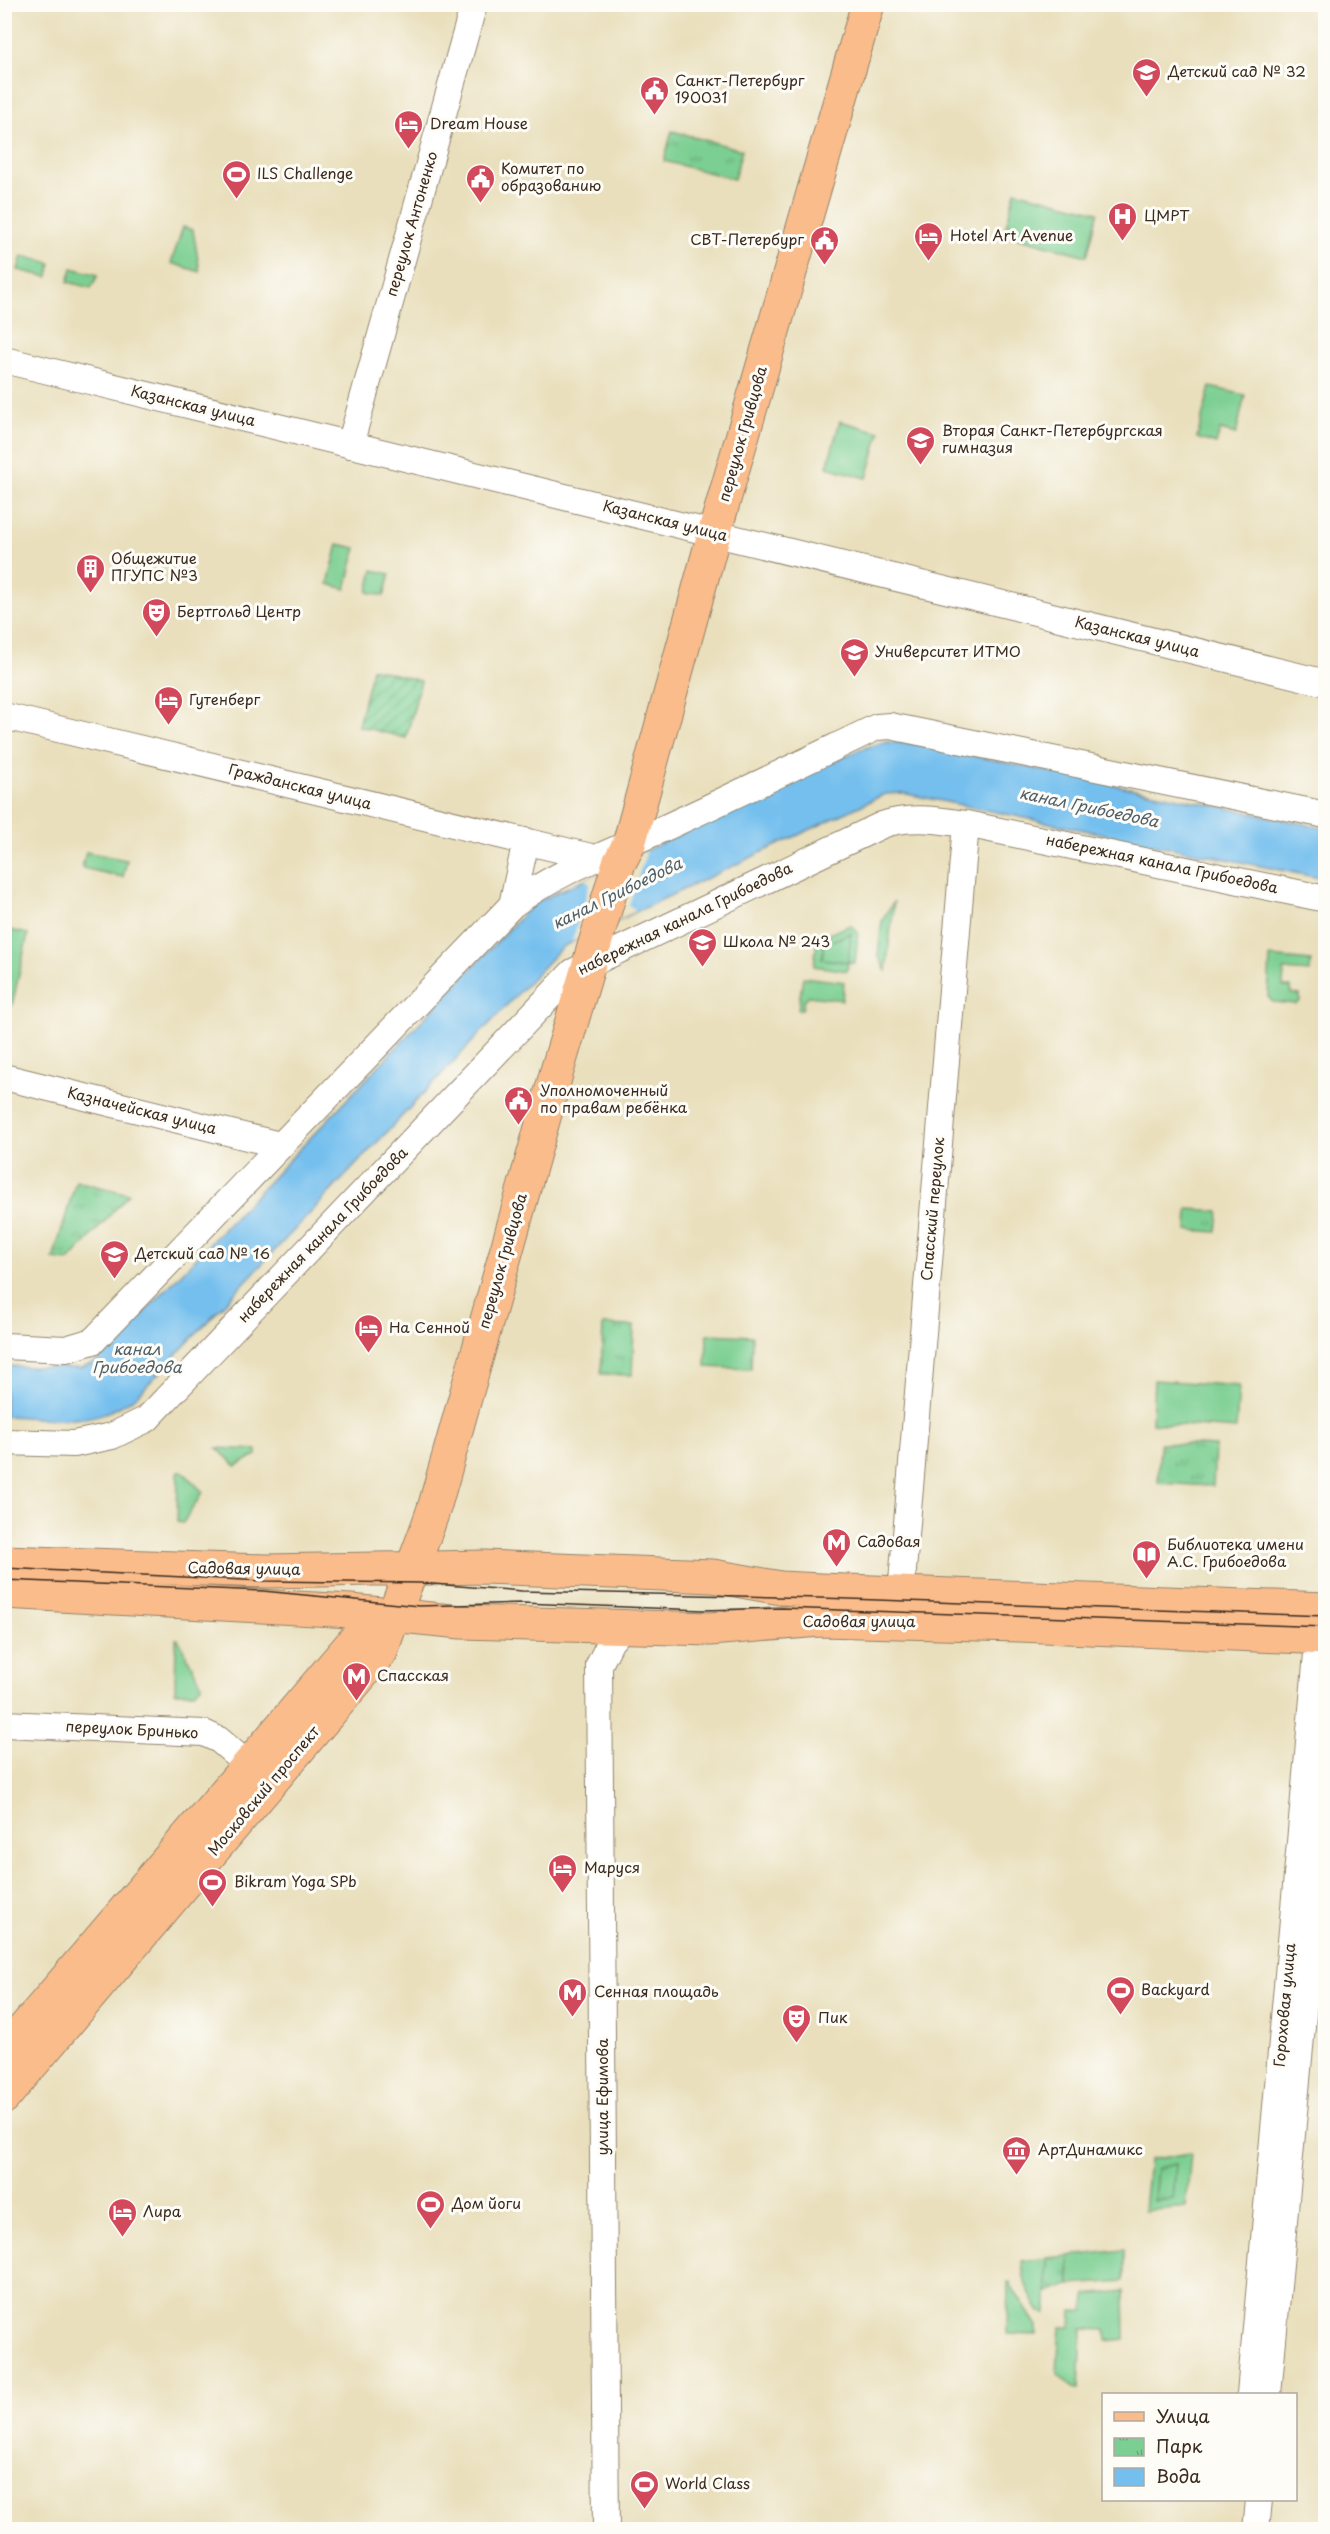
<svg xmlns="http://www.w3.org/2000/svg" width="1330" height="2534" font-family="'Playpen Sans',sans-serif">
	<defs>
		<pattern id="park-tufts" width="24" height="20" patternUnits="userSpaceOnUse" patternTransform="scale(1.5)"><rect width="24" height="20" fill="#7ccf92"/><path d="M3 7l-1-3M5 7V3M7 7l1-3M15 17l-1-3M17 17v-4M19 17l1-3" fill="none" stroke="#67a877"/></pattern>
		<pattern id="garden-furrows" width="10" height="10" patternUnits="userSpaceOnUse" patternTransform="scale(1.5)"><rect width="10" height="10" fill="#7ccf92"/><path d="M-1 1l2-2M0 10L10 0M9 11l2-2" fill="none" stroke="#67a877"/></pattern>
	</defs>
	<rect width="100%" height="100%" fill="#fdfcf7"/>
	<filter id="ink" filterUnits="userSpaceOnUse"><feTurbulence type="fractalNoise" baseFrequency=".0167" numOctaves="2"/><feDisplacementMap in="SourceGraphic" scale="12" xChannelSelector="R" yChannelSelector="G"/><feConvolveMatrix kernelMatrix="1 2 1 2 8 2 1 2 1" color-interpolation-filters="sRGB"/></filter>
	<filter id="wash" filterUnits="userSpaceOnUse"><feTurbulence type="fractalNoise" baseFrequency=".008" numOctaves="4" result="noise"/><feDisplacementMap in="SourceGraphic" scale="24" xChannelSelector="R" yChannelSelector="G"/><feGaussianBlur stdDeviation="1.35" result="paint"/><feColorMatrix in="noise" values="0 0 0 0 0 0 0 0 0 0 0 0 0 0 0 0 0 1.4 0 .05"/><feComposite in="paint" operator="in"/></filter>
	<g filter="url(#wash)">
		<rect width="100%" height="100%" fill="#e9dfbc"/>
		<path fill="#7ccf92" stroke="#5c7c58" stroke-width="1.5" d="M1015,191l83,21 -11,44 -83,-22z
			M183,227l10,3 7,42 -29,-9z
			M22,256l29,7 -3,14 -30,-7z
			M72,268l26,7 -7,13 -23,-6z
			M1210,387l35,8 -9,39 -16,-4 -4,14 -19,-6z
			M840,421l40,11 -13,46 -40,-11z
			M338,544l18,4 -10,41 -18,-5z
			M373,570l17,4 -6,22 -16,-4z
			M86,852l41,8 -4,17 -41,-9z
			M894,901l-8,70 -8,-16 4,-35z
			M850,925l8,7 -3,31 -7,-1 -1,9 -33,-5 3,-27z
			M10,930l18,4 -16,72 -8,-1 1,-53z
			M1270,957l41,4 -1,11 -26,-2 -1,17h8v7l9,1v6l-4,3 -23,-2 -5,-5z
			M803,977l41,5 -2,18 -33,-4 -5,4 -2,10 -4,-1z
			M707,1334l45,2 -1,33 -45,-2z
			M1154,1380l85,6 -3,43 -84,-6z
			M217,1448l40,2v5l-21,11z
			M178,1471h4l21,21 -20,31 -6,-1z
			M176,1639h2l24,46 -8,7h-19z
			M1191,2153l-5,54 -42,4 5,-51z
			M1124,2250v31l-54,4 -1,-29z
			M1047,2258v55l-7,-1c-11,-17 -17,-30 -18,-51z
			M1008,2282h3l1,5 25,39v9l-30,-1z
			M1124,2291l1,48 -18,2 -1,-11 -24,-1 -3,60 -6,-1 -16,-15 3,-46h11l1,-16h13l1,-16z"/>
		<path fill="url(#park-tufts)" stroke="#5c7c58" stroke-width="1.5" d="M672,131l70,19 -8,29 -70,-18z
			M851,933l-3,29 -26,-3 2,-15z
			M76,1181l53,13 -60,67 -16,-2z
			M1188,1209l31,2 -2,21 -30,-2z
			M603,1325l31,1 -2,49 -31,-1z
			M1160,1443l55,3 -2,40 -55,-3z
			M1176,2164l-3,35 -19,2 3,-33z
			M1069,2256l1,29 -23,8v-35z"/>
		<path fill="url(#garden-furrows)" stroke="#5c7c58" stroke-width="1.5" d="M372,668l49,13 -15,57 -48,-12z"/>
		<path fill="#75bfee" stroke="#587486" stroke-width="1.5" d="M885,742l25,1 415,85v51l-423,-86 -17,1 -323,153 -424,448c-45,34 -81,23 -133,21v-50l76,2 17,-7 430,-452 15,-10 318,-150z"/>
		<path fill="#e9dfbc" d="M647,850l-18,55 7,6 -64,31 18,-59 -5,-4z"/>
	</g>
	<g filter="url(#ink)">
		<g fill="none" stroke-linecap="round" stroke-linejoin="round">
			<defs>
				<path id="minor" d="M4,360l1322,323
					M350,445l124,-441
					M4,716l591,142
					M512,905l14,-64
					M4,1077l276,68
					M4,1346l62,3 27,-8 419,-436c48,-35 93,-50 146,-74 74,-34 146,-69 219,-104l13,-1 436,89
					M4,1442l70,2 38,-8 35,-17 426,-447 309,-147c28,-10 55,-5 84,-1l360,75
					M901,1594l65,-770
					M4,1724l200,9 15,7 29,25
					M1250,2394l67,-740 7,-32
					M1268,2394l58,-628
					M606,2530l-7,-865 12,-24 13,-14
					M1256,2530l3,-30"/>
				<path id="major" d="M4,1562l262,9 218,-4 229,9 68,12 40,2 505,19
					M4,1592l347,19 110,11 249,7 110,-9 199,5 307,13
					M4,2052l356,-418 33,-20
					M4,2097l377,-445c16,-50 38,-97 54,-147l122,-434 62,-208 10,-19 85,-310 154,-530"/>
			</defs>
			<use href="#minor" stroke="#92846d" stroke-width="28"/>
			<use href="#major" stroke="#92846d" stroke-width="35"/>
			<use href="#minor" stroke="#fff" stroke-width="26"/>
			<use href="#major" stroke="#fabc8b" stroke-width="33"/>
			<path stroke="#3b2a1e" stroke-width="1.5" d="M4,1568l261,13 155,2 102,8 299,7 505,18
				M4,1580l259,11 156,15 103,-3 181,7 80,-2 543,19"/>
		</g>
	</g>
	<defs>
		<symbol id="school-pin" viewBox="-11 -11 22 30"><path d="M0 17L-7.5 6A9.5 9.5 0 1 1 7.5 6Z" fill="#d1495b" stroke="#fdfcf7"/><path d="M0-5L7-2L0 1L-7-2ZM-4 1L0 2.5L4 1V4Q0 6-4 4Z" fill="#fff"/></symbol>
		<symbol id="civic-pin" viewBox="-11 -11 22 30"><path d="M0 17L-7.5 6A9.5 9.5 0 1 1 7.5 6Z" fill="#d1495b" stroke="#fdfcf7"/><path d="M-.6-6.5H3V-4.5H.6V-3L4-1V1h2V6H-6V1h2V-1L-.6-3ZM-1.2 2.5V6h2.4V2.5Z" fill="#fff"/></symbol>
		<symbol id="hotel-pin" viewBox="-11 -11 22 30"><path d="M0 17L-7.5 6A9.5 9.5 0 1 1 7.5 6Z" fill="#d1495b" stroke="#fdfcf7"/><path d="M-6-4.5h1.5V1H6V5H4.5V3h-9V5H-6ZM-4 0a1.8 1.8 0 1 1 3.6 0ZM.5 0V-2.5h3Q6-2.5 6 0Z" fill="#fff"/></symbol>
		<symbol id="stadium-pin" viewBox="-11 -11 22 30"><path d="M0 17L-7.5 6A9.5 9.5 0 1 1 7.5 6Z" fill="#d1495b" stroke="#fdfcf7"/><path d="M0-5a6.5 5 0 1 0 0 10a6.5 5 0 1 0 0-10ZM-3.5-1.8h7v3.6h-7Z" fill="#fff"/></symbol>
		<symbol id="hospital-pin" viewBox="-11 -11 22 30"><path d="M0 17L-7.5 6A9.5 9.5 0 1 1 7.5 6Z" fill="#d1495b" stroke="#fdfcf7"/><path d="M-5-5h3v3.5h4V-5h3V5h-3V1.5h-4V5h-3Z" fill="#fff"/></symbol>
		<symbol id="building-pin" viewBox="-11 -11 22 30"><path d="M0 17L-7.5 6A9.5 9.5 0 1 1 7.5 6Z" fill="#d1495b" stroke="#fdfcf7"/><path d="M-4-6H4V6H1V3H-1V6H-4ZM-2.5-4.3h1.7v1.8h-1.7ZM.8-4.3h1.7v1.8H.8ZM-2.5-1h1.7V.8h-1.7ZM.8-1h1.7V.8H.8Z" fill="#fff"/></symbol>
		<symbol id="theatre-pin" viewBox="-11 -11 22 30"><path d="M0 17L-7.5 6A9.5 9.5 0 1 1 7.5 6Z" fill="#d1495b" stroke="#fdfcf7"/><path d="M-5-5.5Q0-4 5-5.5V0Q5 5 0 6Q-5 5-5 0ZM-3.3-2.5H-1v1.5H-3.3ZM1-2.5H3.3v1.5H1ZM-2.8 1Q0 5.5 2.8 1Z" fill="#fff"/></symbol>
		<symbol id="university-pin" viewBox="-11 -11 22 30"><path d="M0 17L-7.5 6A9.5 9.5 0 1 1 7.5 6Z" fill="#d1495b" stroke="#fdfcf7"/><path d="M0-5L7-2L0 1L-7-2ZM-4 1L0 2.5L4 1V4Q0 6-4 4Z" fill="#fff"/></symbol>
		<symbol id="metro-pin" viewBox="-11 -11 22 30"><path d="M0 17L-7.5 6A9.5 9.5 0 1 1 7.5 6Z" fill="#d1495b" stroke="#fdfcf7"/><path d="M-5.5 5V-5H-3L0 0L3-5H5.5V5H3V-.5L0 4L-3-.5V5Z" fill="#fff"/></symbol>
		<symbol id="library-pin" viewBox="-11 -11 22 30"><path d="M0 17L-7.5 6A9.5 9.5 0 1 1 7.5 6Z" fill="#d1495b" stroke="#fdfcf7"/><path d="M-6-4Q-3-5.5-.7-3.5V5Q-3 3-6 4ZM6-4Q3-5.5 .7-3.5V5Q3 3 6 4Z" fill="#fff"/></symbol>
		<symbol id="museum-pin" viewBox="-11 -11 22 30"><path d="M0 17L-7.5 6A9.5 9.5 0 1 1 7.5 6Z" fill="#d1495b" stroke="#fdfcf7"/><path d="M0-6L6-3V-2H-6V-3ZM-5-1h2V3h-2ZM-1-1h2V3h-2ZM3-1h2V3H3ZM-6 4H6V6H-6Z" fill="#fff"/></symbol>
	</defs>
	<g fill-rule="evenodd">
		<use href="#school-pin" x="1130" y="56" width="33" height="45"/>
		<use href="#civic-pin" x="638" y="74" width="33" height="45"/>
		<use href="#hotel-pin" x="392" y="108" width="33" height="45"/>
		<use href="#stadium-pin" x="220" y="158" width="33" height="45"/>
		<use href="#civic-pin" x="464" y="162" width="33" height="45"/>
		<use href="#hospital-pin" x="1106" y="200" width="33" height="45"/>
		<use href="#hotel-pin" x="912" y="220" width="33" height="45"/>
		<use href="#civic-pin" x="808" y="224" width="33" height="45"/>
		<use href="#school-pin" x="904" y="424" width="33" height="45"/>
		<use href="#building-pin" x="74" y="552" width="33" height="45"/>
		<use href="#theatre-pin" x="140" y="596" width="33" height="45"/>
		<use href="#university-pin" x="838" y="636" width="33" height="45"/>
		<use href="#hotel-pin" x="152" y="684" width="33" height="45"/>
		<use href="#school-pin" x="686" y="926" width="33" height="45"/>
		<use href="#civic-pin" x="502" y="1084" width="33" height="45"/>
		<use href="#school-pin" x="98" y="1238" width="33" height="45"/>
		<use href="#hotel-pin" x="352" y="1312" width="33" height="45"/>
		<use href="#metro-pin" x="820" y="1526" width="33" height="45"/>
		<use href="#library-pin" x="1130" y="1538" width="33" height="45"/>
		<use href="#metro-pin" x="340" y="1660" width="33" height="45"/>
		<use href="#hotel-pin" x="546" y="1852" width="33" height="45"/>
		<use href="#stadium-pin" x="196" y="1866" width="33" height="45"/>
		<use href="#stadium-pin" x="1104" y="1974" width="33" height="45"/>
		<use href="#metro-pin" x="556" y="1976" width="33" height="45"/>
		<use href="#theatre-pin" x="780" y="2002" width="33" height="45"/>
		<use href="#museum-pin" x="1000" y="2134" width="33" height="45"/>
		<use href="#stadium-pin" x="414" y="2188" width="33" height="45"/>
		<use href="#hotel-pin" x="106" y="2196" width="33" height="45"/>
		<use href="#stadium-pin" x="628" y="2468" width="33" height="45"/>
	</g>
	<g text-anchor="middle" stroke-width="6" stroke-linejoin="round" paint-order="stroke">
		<g font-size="15" fill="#3b2a1e" stroke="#fdfcf7" text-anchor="start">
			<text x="1168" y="77">Детский сад № 32</text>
			<text x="675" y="86">Санкт-Петербург<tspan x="675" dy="17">190031</tspan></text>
			<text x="430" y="129">Dream House</text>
			<text x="501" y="174">Комитет по<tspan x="501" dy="17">образованию</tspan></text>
			<text x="257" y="179">ILS Challenge</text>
			<text x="1144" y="221">ЦМРТ</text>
			<text x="950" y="241">Hotel Art Avenue</text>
			<text x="804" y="245" text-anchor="end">СВТ-Петербург</text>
			<text x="942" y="436">Вторая Санкт-Петербургская<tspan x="942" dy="17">гимназия</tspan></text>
			<text x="111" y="564">Общежитие<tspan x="111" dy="17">ПГУПС №3</tspan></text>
			<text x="177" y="617">Бертгольд Центр</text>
			<text x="875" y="657">Университет ИТМО</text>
			<text x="189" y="705">Гутенберг</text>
			<text x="723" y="947">Школа № 243</text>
			<text x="540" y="1096">Уполномоченный<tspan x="540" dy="17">по правам ребёнка</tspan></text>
			<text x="135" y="1259">Детский сад № 16</text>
			<text x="389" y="1333">На Cенной</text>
			<text x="857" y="1547">Садовая</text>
			<text x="1167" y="1550">Библиотека имени<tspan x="1167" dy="17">А.С. Грибоедова</tspan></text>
			<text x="377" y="1681">Спасская</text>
			<text x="584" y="1873">Маруся</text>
			<text x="234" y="1887">Bikram Yoga SPb</text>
			<text x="1141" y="1995">Backyard</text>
			<text x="594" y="1997">Сенная площадь</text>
			<text x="818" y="2023">Пик</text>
			<text x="1038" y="2155">АртДинамикс</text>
			<text x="452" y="2209">Дом йоги</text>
			<text x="143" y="2217">Лира</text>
			<text x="665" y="2489">World Class</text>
		</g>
		<g font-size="15" fill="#3b2a1e" stroke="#fdfcf7">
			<text transform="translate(412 224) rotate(-74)" y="5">переулок Антоненко</text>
			<text transform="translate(193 406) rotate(14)" y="5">Казанская улица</text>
			<text transform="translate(743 434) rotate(-74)" y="5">переулок Гривцова</text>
			<text transform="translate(665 521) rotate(14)" y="5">Казанская улица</text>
			<text transform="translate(1137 637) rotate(14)" y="5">Казанская улица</text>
			<text transform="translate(300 787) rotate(14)" y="5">Гражданская улица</text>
			<text transform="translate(1162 864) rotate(12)" y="5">набережная канала Грибоедова</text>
			<text transform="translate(685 919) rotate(-26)" y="5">набережная канала Грибоедова</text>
			<text transform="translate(142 1111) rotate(14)" y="5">Казначейская улица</text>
			<text transform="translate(933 1209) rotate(-85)" y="5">Спасский переулок</text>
			<text transform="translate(323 1235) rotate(-46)" y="5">набережная канала Грибоедова</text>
			<text transform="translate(503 1261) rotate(-74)" y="5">переулок Гривцова</text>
			<text transform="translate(244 1569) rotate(1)" y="5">Садовая улица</text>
			<text x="859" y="1627">Садовая улица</text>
			<text transform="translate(132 1730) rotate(3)" y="5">переулок Бринько</text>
			<text transform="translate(264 1791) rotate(-50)" y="5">Московский проспект</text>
			<text transform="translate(1285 2005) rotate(-85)" y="5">Гороховая улица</text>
			<text transform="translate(603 2097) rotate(-90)" y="5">улица Ефимова</text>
		</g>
		<g font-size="16" font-style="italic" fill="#4f5e67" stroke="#fdfcf7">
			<text transform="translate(1089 807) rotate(12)" y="6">канал Грибоедова</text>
			<text transform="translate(617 893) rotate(-26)" y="6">канал Грибоедова</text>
			<text x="137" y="1355">канал<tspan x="137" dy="18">Грибоедова</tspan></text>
		</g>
	</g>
	<rect width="1330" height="2534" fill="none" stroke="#fdfcf7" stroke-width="24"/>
	<rect x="1102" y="2393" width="195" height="108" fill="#fdfcf7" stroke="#afa8a0" stroke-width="1.5"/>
	<rect x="1114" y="2412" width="30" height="9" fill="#fabc8b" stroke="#afa8a0" stroke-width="1.5"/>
	<text x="1156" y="2423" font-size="18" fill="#3b2a1e">Улица</text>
	<rect x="1114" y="2438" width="30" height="18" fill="url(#park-tufts)" stroke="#afa8a0" stroke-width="1.5"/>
	<text x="1156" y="2453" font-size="18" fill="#3b2a1e">Парк</text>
	<rect x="1114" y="2468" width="30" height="18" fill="#75bfee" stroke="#afa8a0" stroke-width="1.5"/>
	<text x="1156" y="2483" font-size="18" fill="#3b2a1e">Вода</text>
</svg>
